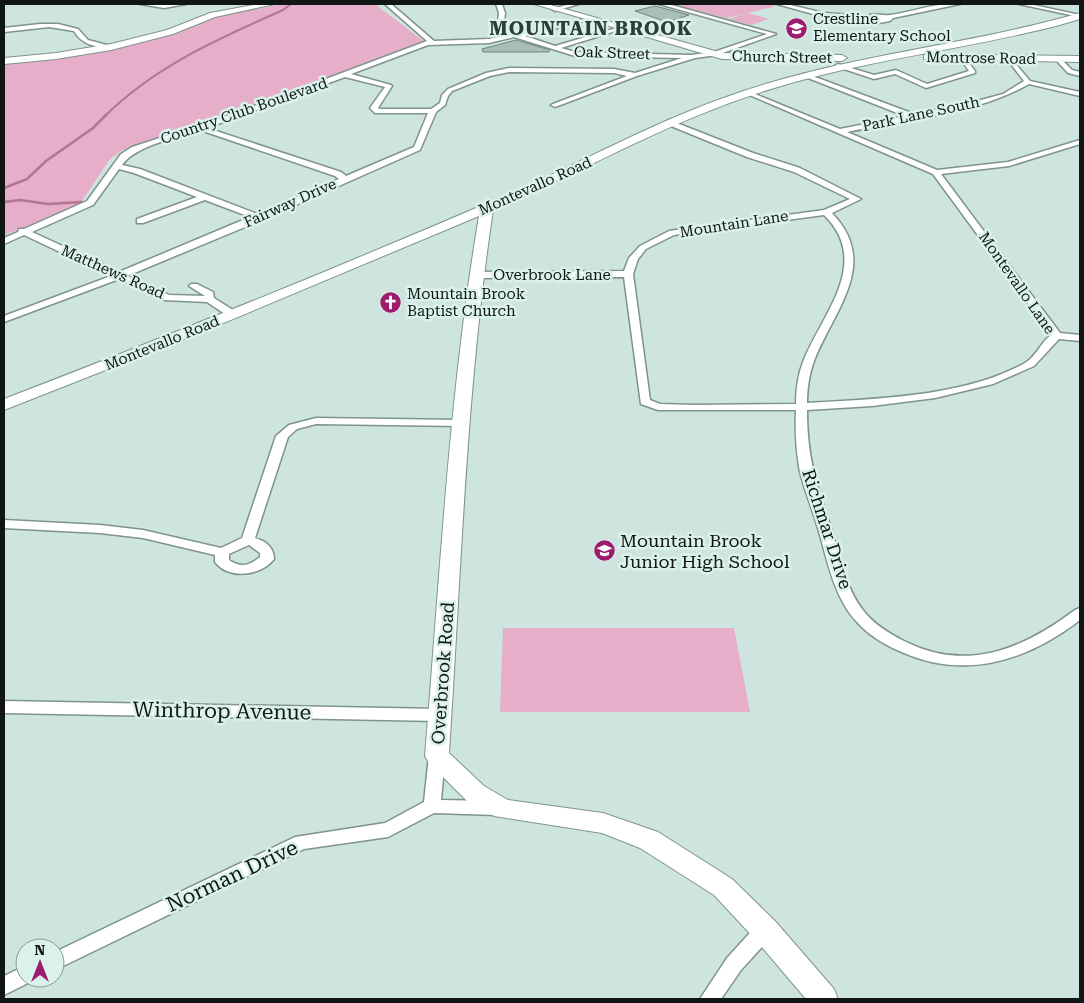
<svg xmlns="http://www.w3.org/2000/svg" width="1084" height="1003" font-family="'Roboto Serif',serif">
	<rect width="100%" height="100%" fill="#cee4de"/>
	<path fill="#e6aec9" d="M283,4h92l50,38 -186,69 -116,39 -13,9 -32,48 -74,28v-173l88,-10 122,-35z
		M686,4h83l7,2 -28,7 21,6 -18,6 -22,-6 15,-5 -18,4 -47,-12z
		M503,628h231l16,84h-250z"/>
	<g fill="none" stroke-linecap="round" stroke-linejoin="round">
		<path stroke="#b57395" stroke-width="2" d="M105,116c50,-50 115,-78 178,-106l8,-6"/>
		<path stroke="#b57395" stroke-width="2.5" d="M4,188l23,-9 19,-18 47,-33 14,-14
			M4,202l16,-2 28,4 34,-2"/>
	</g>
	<path fill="#a8beb8" stroke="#71857f" d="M655,6l34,9 -22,7 -32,-11z
		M516,40l34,10 -1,2h-66l-1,-3z"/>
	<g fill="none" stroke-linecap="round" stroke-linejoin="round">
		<defs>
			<path id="street" d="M140,4h46l-22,4z
				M385,4h6l43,37 55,-2 18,-4 -10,-6 2,-16 -3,-9h6l3,9 -2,16 16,5 70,-16v2l-64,16 30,10 65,-19 5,1 -64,20 14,4 116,3 23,-3 53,-18 -108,-30h9l108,30 -59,21 -22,3 -58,18 -82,31 -4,-2 2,-1 74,-28 -13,-3 -105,-1 -19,4 -38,15 -4,5 -3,9 -9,7 -16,38 -158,70 -135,56 42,19 36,1 -16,-10 2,-2h6l16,8 1,6 22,14v4h-8l-21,-14 -43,-2 -45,-21 -115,43v-6l107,-40 -87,-41 -20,9v-6l14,-6 1,-3h5l63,-28 34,-47 11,-7 98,-32 197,-74zM514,37l61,19 107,2 -47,15 -21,-4 -105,-1 -23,5 -38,16 -6,6 -2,8 -9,6h-51l-2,-1 14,-22 -1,-1 -40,-11 77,-29 61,-2zM345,77l40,10 -15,21 5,5h53l-14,34 -68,29 -5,-4 -134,-44zM200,130l135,46 4,3 -82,35 -117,-45 -18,-4c14,-20 55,-27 78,-35zM119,169l15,4 63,24 -60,22v4h6l62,-23 45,17 -131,55 -87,-40 61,-27z
				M570,4h9l-24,7 -3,-2z
				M777,4h9l38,9 43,3c7,-4 15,0 23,-1 23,-3 47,-13 70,-11l-67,14 -3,3 -11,2 -12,-3 -43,-3z
				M1019,4h10l51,11v2z
				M40,24h18l20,5 10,11 26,7 -3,2c-15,-2 -29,-4 -37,-18l-25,-4 -45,5v-4z
				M963,56l12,15v2l-49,15 -31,-14 -21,5 -39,-13 3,-2 36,11 22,-5 31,14 42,-13 -9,-13z
				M1010,57l20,24 50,11v4l-51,-12c-52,30 -124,36 -182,48l90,38 71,-8 72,-22v4l-71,22 -68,8 119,159 20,2v6l-21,-2 -25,27 -41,18 -58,14 -63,8 -65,4c0,47 9,74 24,118 8,26 14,58 31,81 10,14 26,24 42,32 63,32 119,8 171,-31l5,-2v12c-52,40 -113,60 -176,33 -17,-7 -35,-17 -47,-31 -24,-25 -30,-65 -40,-97 -6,-20 -14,-38 -18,-58 -3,-19 -4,-38 -3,-57h-138l-17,-6 -17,-127 -148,1 -5,-3 5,-3 148,-1 5,-13 11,-12 29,-15 155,-21 26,-11 -56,-27 -47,-15 -81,-33 -1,-2 4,-2 84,33 47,15 61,31 -29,14c49,51 1,98 -18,148 -5,14 -7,28 -7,42 67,-4 158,-6 218,-40 11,-6 16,-21 26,-28l-118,-161 -188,-81 5,-1 90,37 65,-13 -102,-40v-2h4l107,40 56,-11 33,-9 21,-13 -17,-22zM824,215c49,48 -3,100 -21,147 -5,13 -7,27 -7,42l-102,1 -34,-1 -10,-4 -17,-126 5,-15 8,-10 28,-14z
				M1056,58h4l12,12 8,2v4l-12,-3 -12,-13z
				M316,418l146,2 6,3 -6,3 -146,-2 -19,5 -9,8 -33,101c11,3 19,10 19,21 -13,17 -45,21 -59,3v-7l-72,-17 -43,-5 -96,-5v-8l96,5 43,5 78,18 21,-10 34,-102 13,-11zM249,545l11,8v4c-11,9 -19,11 -31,3v-6z
				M4,701l435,8 5,2 3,4 -3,4 -5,2 -435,-8z
				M437,750l6,2 2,4 -4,44 55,1 6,2 2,5 -2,5 -6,2 -62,-2 -46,24 -84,12 -249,121v-18l240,-115 90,-14 39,-21 5,-46 2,-4z
				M765,922l7,2 2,6 -2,6 -31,34 -20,29h-21l27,-41 31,-34z
				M25,966v12h8l-1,3 -28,14v-19z"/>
			<path id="secondary" d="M259,4h16l-60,13 -42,17 -62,16 -55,9 -52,5v-6l52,-5 55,-9 56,-14 43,-17z
				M534,4h13l175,49 120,2 5,3 -5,3 -120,-2z
				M1080,13v6l-24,7c-95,24 -192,34 -285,63 -97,29 -185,81 -278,121 -27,179 -32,362 -44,543l35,33 24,14 95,13 55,19 74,47 43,42 59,68 4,10h-32l-51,-60 -41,-44 -74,-47 -38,-15 -108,-17 -28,-16 -37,-37 -4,-7c15,-179 24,-363 54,-540l-277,116 -198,78v-11c170,-65 340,-134 507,-206 74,-32 145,-72 221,-98 113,-40 233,-49 348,-82z
				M927,54l153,2v6l-156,-3v-4z"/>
		</defs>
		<use href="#street" stroke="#7f938d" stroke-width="3"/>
		<use href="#secondary" stroke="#7f938d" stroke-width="2"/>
		<use href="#street" fill="#fff" fill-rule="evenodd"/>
		<use href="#secondary" fill="#fff" fill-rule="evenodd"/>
	</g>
	<defs>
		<symbol id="school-disc" viewBox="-11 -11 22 22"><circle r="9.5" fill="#9e1c6e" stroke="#dbf1eb"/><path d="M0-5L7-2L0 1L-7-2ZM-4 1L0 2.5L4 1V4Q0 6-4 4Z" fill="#fff"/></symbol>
		<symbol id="church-disc" viewBox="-11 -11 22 22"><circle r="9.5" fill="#9e1c6e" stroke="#dbf1eb"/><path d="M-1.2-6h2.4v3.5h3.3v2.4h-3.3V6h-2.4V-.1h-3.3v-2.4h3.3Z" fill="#fff"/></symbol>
	</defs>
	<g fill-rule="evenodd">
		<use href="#school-disc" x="784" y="16" width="25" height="25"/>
		<use href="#church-disc" x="378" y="290" width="25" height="25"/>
		<use href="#school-disc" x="592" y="538" width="25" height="25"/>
	</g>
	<g text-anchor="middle" stroke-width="5" stroke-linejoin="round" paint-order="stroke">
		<g font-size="15" fill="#0f1614" stroke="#dbf1eb" text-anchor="start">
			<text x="813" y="24">Crestline<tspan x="813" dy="17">Elementary School</tspan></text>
			<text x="407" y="299">Mountain Brook<tspan x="407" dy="17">Baptist Church</tspan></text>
		</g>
		<g font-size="15" fill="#0f1614" stroke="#dbf1eb">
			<text transform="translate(612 53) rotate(2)" y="5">Oak Street</text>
			<text transform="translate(782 57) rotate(1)" y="5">Church Street</text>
			<text transform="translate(981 58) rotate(1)" y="5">Montrose Road</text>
			<text transform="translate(244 111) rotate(-19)" y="5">Country Club Boulevard</text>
			<text transform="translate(921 114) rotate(-12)" y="5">Park Lane South</text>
			<text transform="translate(535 186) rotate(-24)" y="5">Montevallo Road</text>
			<text transform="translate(290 203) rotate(-24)" y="5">Fairway Drive</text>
			<text transform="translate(734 224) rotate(-9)" y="5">Mountain Lane</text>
			<text transform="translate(113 272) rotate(24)" y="5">Matthews Road</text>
			<text x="552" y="280">Overbrook Lane</text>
			<text transform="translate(1017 283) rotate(55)" y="5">Montevallo Lane</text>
			<text transform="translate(162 343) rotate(-22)" y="5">Montevallo Road</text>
		</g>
		<g font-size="18" fill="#0f1614" stroke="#dbf1eb">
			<text transform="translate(827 529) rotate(72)" y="6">Richmar Drive</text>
			<text transform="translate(443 673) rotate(-86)" y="6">Overbrook Road</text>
		</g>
		<g font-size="18" fill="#0f1614" stroke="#dbf1eb" text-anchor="start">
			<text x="620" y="547">Mountain Brook<tspan x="620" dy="21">Junior High School</tspan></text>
		</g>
		<g font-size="19" font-weight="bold" letter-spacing="1" fill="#2c3e39" stroke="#dbf1eb">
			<text x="591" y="35">MOUNTAIN BROOK</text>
		</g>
		<g font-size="21" fill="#0f1614" stroke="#dbf1eb">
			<text transform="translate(222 711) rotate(1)" y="7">Winthrop Avenue</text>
			<text transform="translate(232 876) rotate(-25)" y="7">Norman Drive</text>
		</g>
	</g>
	<rect width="1084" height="1003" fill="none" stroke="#0f1614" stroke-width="10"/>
	<g transform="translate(40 963)"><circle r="24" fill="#dbf1eb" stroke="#899995"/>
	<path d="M0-4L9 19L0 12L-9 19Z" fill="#9e1c6e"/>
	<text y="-8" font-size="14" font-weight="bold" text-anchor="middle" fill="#0f1614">N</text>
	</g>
</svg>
